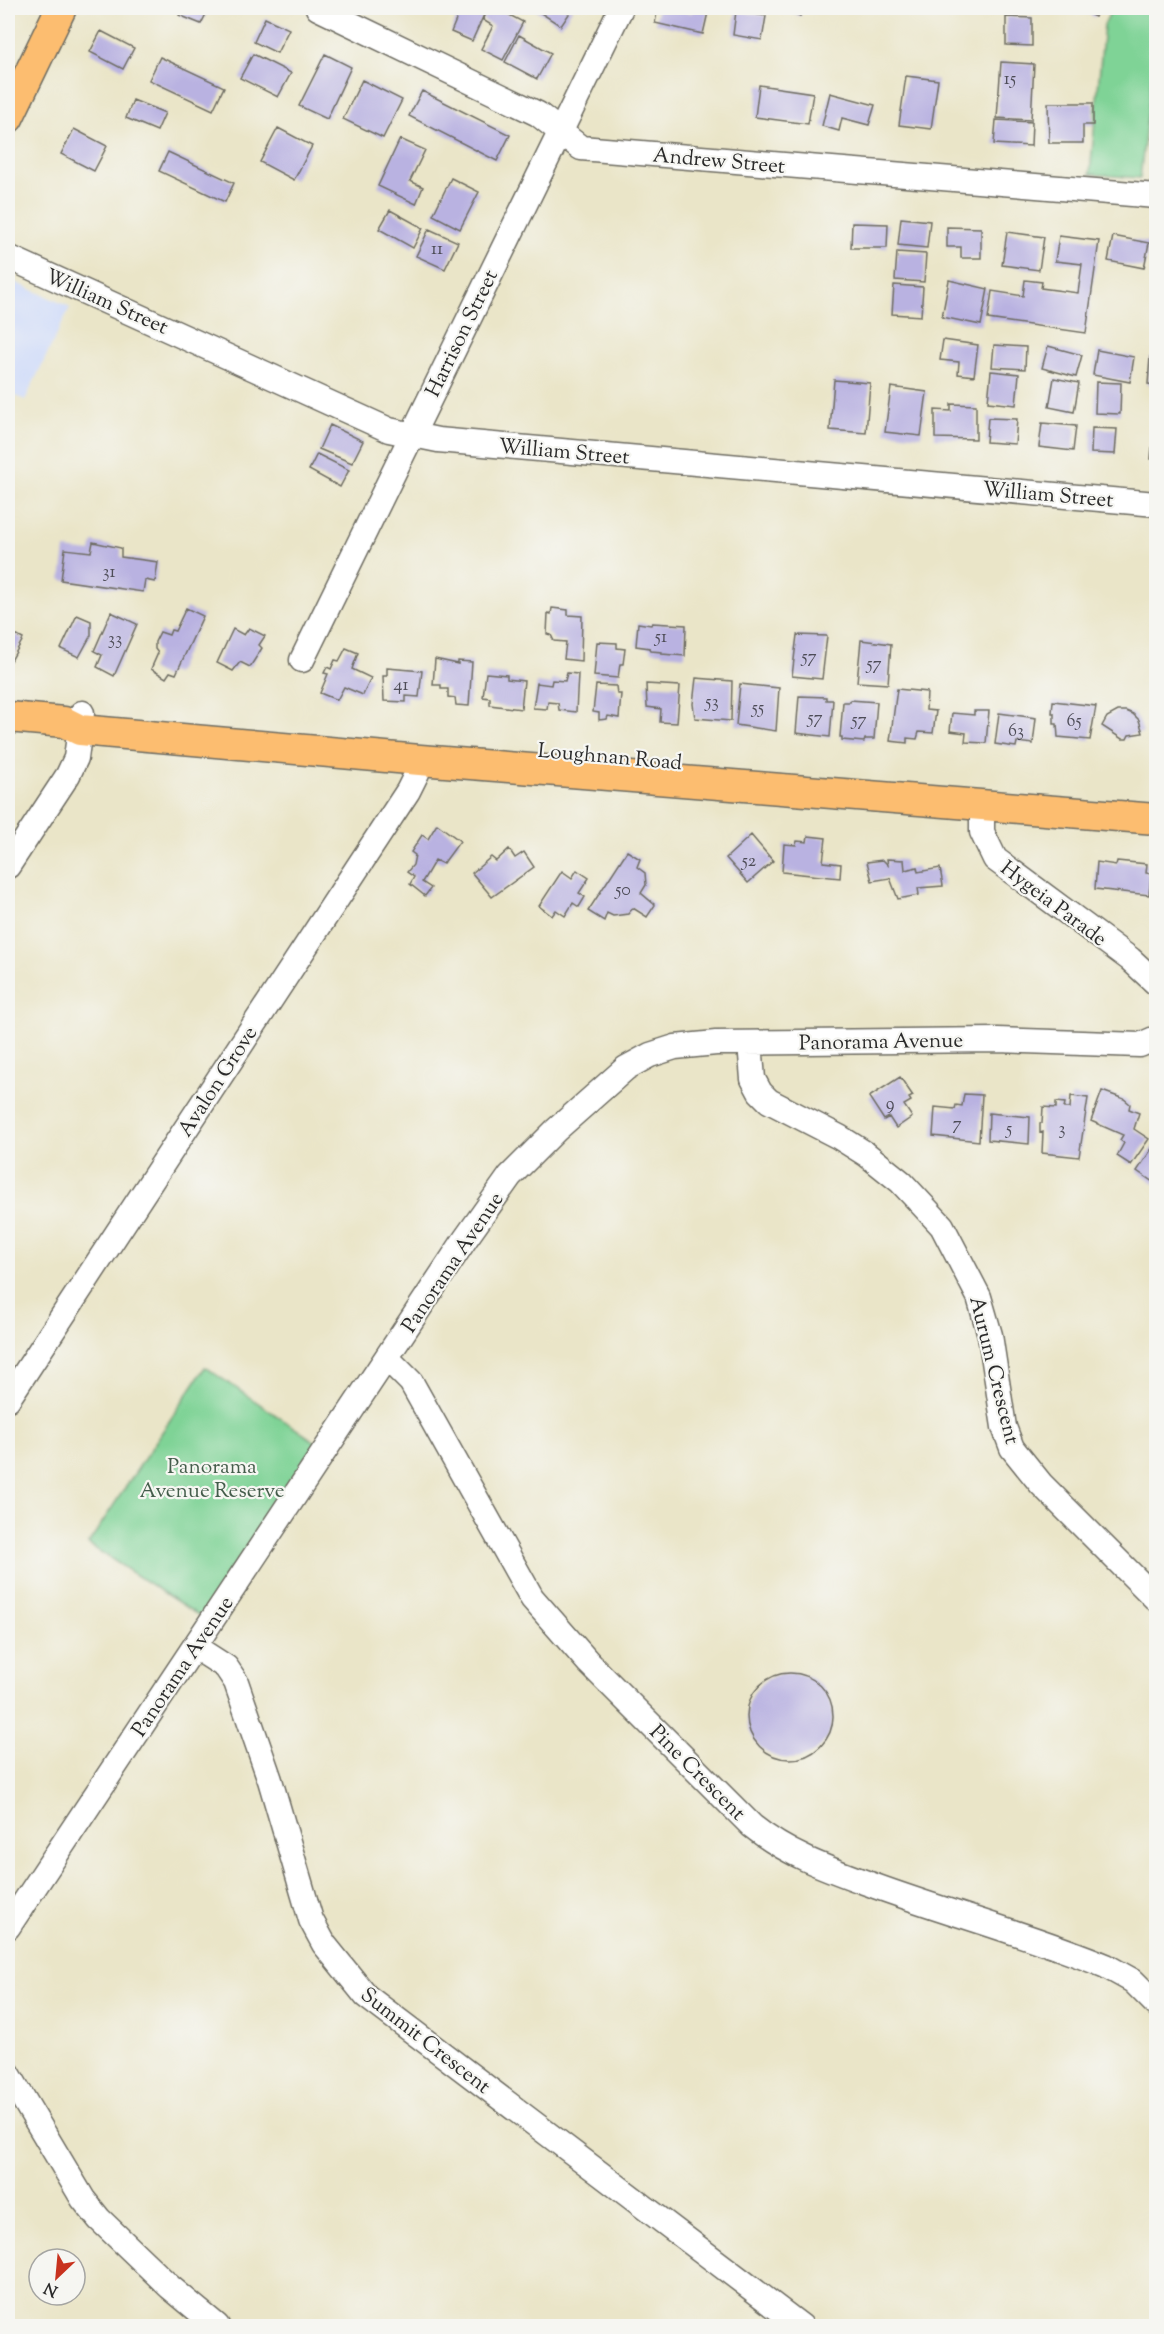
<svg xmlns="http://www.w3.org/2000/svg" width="1164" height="2334" font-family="'Sorts Mill Goudy',serif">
	<rect width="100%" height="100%" fill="#f6f6f2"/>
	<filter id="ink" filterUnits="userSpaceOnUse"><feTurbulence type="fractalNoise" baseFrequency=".0167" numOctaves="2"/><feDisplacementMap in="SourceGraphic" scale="12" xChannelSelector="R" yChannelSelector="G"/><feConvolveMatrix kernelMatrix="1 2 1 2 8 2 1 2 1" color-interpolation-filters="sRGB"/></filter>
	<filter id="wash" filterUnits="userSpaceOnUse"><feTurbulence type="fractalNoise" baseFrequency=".008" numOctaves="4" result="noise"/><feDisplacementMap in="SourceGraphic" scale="24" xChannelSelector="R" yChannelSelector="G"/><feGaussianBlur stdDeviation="1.35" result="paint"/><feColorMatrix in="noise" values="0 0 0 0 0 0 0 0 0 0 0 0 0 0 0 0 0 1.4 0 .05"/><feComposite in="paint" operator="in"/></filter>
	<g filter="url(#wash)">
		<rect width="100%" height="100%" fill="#eae5c8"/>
		<path fill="#cedafa" d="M8,279l62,28 -45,93 -17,-8z"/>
		<path fill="#7fd396" stroke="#557f60" stroke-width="1.5" d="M1112,8h44v31l-16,139 -50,-4 14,-149z
			M205,1367l112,76 -116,174 -113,-73z"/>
		<g id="blocks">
			<path fill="#b9b2e1" d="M182,8h27l-8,16 -22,-9z
				M461,8h26l-15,33 -21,-9z
				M489,8h7l27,14 -20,38 -22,-11 12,-23 -10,-6z
				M533,8h40l-12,18z
				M658,8l34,5 1,-5h16l-6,26 -48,-11z
				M783,8h21l-4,8z
				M1076,8h23l-4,9z
				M736,11l30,5 -4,24 -29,-5z
				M1006,17l26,1v28l-26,-1z
				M265,18l24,11 -12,24 -23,-11z
				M101,31l33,17 -11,21 -33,-17z
				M519,35l32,18 -14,26 -32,-17z
				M253,54l38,19 -13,24 -38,-19z
				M325,54l26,13 -24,52 -28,-13z
				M160,57l64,30 -11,23 -64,-30z
				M1001,62l33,2 -3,56 -34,-2z
				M906,76l32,4 -7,49 -32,-4z
				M362,80l40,20 -19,38 -40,-19z
				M759,85l54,8 -5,31 -53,-7z
				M422,91l88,44 -13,26 -88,-45z
				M830,93l45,12 -6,20 -27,-7 -3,13 -17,-5z
				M133,100l32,13 -8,18 -31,-13z
				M1048,103h45v22h-10v18h-34z
				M996,120l36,2 -1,24 -37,-2z
				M1156,125v15l-4,-1z
				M278,128l34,18 -18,34 -34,-18z
				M74,129l33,17 -13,25 -33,-17z
				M400,139l25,11 -15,31 13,6 -7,17 -38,-18z
				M168,152l66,31 -9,19 -66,-31z
				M451,178l28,14 -19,37 -27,-14z
				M390,210l33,18 -10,20 -34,-19z
				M901,218l29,3 -3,27 -29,-3z
				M852,223l36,1 -1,24h-36z
				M947,227l34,1v30h-20v-11h-14z
				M429,229l29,13 -13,27 -29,-13z
				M1007,232l37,5 -5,33 -37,-5z
				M1059,236l40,5 -13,92 -98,-14 4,-28 31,5 2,-16 17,2 -1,6 37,5 4,-29 -27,-3z
				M1113,236l36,7 -5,25 -36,-7z
				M897,252l29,2 -2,28 -29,-2z
				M949,280l39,9 -7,36 -39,-8z
				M894,285l29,2 -2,29 -29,-2z
				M943,340l35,5 -4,31 -16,-2 1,-12 -19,-2z
				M994,345l32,2 -1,22 -33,-2z
				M1048,346l34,9 -6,22 -34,-9z
				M1097,350l37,7 -4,25 -37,-7z
				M1150,357l6,1v27l-8,-1z
				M991,371l28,3 -3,31 -28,-3z
				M1054,378l25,5 -5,29 -25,-5z
				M834,380l36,3 -4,50 -36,-3z
				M1096,382l25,1 -1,31 -25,-1z
				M891,387l36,5 -6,44 -36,-4z
				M1155,395l1,1v23l-4,-1z
				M951,404l25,1v34l-41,-1v-28l16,1z
				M988,418l29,1 -2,25 -29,-2z
				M1042,423l34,3 -3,25 -34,-4z
				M330,425l33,16 -11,22 -33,-14z
				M1092,428l25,1 -2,25 -24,-1z
				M1153,433h3v26h-5z
				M317,454l32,16 -9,17 -31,-17z
				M93,542l28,6v9l37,5 -3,20 -10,-2 -2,12 -82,-12 4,-31 26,3z
				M186,608l17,8 -27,58 -6,-2 -4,6 -15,-9 7,-16 -3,-4v-7l5,-10 9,3 2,-5 4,1z
				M552,608l16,2v5l14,1 -1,45 -17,-2 2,-17 -12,-1 -3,-6 -4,-1 1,-21 3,1z
				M111,612l26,12 -23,52 -17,-9 5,-12 -8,-4z
				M77,615l14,6v14l-12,22 -18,-8z
				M638,623l13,2 1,-2 34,2 -1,31 -23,-2v-2l-11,-1 -1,-3 -14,-2z
				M249,628l16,8 -6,9 3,3 -12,19 -10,-5 -7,9 -16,-8 16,-34 11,6z
				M8,631l15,8 -15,27z
				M797,635l30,1 -5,43 -30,-3z
				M861,640l30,4 -3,40 -31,-2z
				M597,642l20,1v5l8,1 -2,15h-3l-2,14 -24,-2z
				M346,648l12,5 -6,16 19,9 -8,17 -19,-8 -7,13 -17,-7 8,-19 -4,-1 3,-6 4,2 4,-9 4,1z
				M435,659l23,5v-3l14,1 -3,44 -13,-1 -1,-7 -7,-1v-8h-7v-4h-8z
				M387,668l35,3 -3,26 -13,-1v6l-22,-1 -1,-25h4z
				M486,673l21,2v4l17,2 -3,28 -31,-4v-7l-7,-1z
				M567,673l11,1 -2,38 -17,-2 -1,-7 -10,-1 -1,7 -14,-1 4,-25 14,2 1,-5 13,1z
				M696,678l36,3 -1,40 -36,-3 -2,-14z
				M646,684l34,2 -3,37 -17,-1 1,-13 -14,-2z
				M740,684l39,4 -3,43 -40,-6z
				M596,685l20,1 1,8h4l-2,24 -11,-2 -1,3 -8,1v-7l-6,-1z
				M897,689l30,3 -1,18 10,1 -3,22 -14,-1 -2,7 -10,-1v5l-17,-2z
				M799,696l27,1v3h7l-3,37 -34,-4z
				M850,700l27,2 -3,37h-9l-1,3 -22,-2v-3h-2l3,-35h7z
				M1053,701l43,5 -6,34 -32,-3 -1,-13h-3v-11h-2z
				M974,711h15l-3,32 -21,-1 1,-9 -16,-2 2,-18 22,2z
				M1118,711h8l7,3 6,6 4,13 -14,2 -2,4h-5l-20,-13 5,-9z
				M999,713l37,5 -3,26 -16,-2 -1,5 -21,-3z
				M437,824l23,17 -17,23 -8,-4 -13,22 9,6 -6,8 -15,-12 4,-7 -7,-5 6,-7 2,-10 -4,-3 11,-17 6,4z
				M751,835l22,26 -25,22 -22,-25z
				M808,836l18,2 -3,24 18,2 -1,14 -58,-6 2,-28 12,1 1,-4 10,1z
				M509,849l6,9 9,-6 10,15 -42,30 -20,-24 19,-16 5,4z
				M627,851l13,8 -3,8 8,6 1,12 -5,8 14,12 -8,12 -14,-9 -5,6 -15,2 -6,-3 -3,8 -16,-10z
				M887,859l17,1 1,10 12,-3 1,5 22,-4 3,18 -25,2 1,7 -21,4 -8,-21 -18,3 -5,-19 16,-2 5,5z
				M1117,861l30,3 -1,9 5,1 -2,21 -54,-6 2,-27 19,3z
				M577,870l12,8 -10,15 6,4 -6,10 -6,-4 -8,13 -9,-6 -4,6 -13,-10 23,-35 10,7z
				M900,1077l13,19 -4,2 2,3 -7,4 8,12 -16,11 -7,-11 -5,3 -15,-23z
				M1102,1091l22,8 6,5 -1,5 10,4 -5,16 15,10 -18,26 -14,-9 7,-13 -4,-3 3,-5 -32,-14z
				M964,1094l18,1 -3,46 -46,-5 2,-29 20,2 1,-4 6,1z
				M1071,1096l17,2 -9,59 -37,-4 1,-21 -3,1v-10h2l1,-16 13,1v-6l9,1 -1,5h6z
				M989,1113l41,4 -1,27 -41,-4z
				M1153,1147l3,3v34l-19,-13z
				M747 1716a43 43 0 1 1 86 0a43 43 0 1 1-86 0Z"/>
		</g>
	</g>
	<g filter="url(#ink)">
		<use href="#blocks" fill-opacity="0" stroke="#6e6c62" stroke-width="1.5"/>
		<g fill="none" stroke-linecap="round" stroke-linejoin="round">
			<defs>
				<path id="minor" d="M318,8l220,106 43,34 575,48
					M8,257l381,173 49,10 718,64
					M302,660l319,-652
					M982,805v27l13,27 135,100 26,24
					M8,866l60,-91 8,-17 6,-45
					M750,1043l3,36 7,13 9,9 70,36 27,17 35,28 41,44 37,71 11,38 14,92 8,21 29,36 115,115
					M387,1358l24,24 121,216 57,65 163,163c37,30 79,44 123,60 77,28 156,49 231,80l27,15 23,23
					M8,1399l400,-608 9,-18 3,-13
					M195,1647l31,20 10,15 34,98 41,140 13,24 42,52 435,330
					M8,1927l458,-689 44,-62 46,-46 70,-62 24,-13 25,-8 41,-4 282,-3 142,5 16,-7
					M8,2073l75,126 16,20 71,68 47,39"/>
				<path id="major" d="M8,118l53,-110
					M8,717l56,5 16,8 340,30 736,59"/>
			</defs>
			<use href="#minor" stroke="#6e6c62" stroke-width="27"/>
			<use href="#major" stroke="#6e6c62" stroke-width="33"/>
			<use href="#minor" stroke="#fff" stroke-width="24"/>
			<use href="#major" stroke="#fcbd6f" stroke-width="30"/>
		</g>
	</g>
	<g text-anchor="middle" stroke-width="4.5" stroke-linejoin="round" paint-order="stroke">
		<g font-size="18" fill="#4e4d58">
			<text x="1010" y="84">15</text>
			<text x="437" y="254">11</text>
			<text x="109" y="577">31</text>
			<text x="661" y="642">51</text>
			<text x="115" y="644">33</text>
			<text x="809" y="662">57</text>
			<text x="874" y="669">57</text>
			<text x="401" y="690">41</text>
			<text x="712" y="707">53</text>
			<text x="758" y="713">55</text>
			<text x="815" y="723">57</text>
			<text x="859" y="725">57</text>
			<text x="1074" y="726">65</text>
			<text x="1016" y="736">63</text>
			<text x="749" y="866">52</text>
			<text x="623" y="895">50</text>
			<text x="890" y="1109">9</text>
			<text x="957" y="1129">7</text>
			<text x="1009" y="1134">5</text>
			<text x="1062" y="1134">3</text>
		</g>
		<g font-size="21" fill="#2b2b2b" stroke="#f6f6f2">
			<text transform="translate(719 160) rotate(5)" y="7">Andrew Street</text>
			<text transform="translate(107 301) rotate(24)" y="7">William Street</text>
			<text transform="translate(461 333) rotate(-64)" y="7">Harrison Street</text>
			<text transform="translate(564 451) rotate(5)" y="7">William Street</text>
			<text transform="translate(1048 494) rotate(5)" y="7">William Street</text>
			<text transform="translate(610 756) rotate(5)" y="7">Loughnan Road</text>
			<text transform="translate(1054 903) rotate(37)" y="7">Hygeia Parade</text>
			<text transform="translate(881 1041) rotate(-1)" y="7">Panorama Avenue</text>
			<text transform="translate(217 1081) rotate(-57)" y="7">Avalon Grove</text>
			<text transform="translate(452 1262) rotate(-56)" y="7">Panorama Avenue</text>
			<text transform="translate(995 1370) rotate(76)" y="7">Aurum Crescent</text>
			<text transform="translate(182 1666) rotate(-56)" y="7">Panorama Avenue</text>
			<text transform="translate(698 1772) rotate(45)" y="7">Pine Crescent</text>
			<text transform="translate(426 2040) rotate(38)" y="7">Summit Crescent</text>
		</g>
		<g font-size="21" fill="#445d4b" stroke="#f6f6f2">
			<text x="212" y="1473">Panorama<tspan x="212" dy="24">Avenue Reserve</tspan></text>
		</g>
	</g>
	<rect width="1164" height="2334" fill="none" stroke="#f6f6f2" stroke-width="30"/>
	<g transform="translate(57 2277) rotate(206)"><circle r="28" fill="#f6f6f2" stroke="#a5a5a2" stroke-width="1.5"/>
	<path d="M0-4.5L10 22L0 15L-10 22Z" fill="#c8321e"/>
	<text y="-9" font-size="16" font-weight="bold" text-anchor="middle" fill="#2b2b2b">N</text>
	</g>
</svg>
